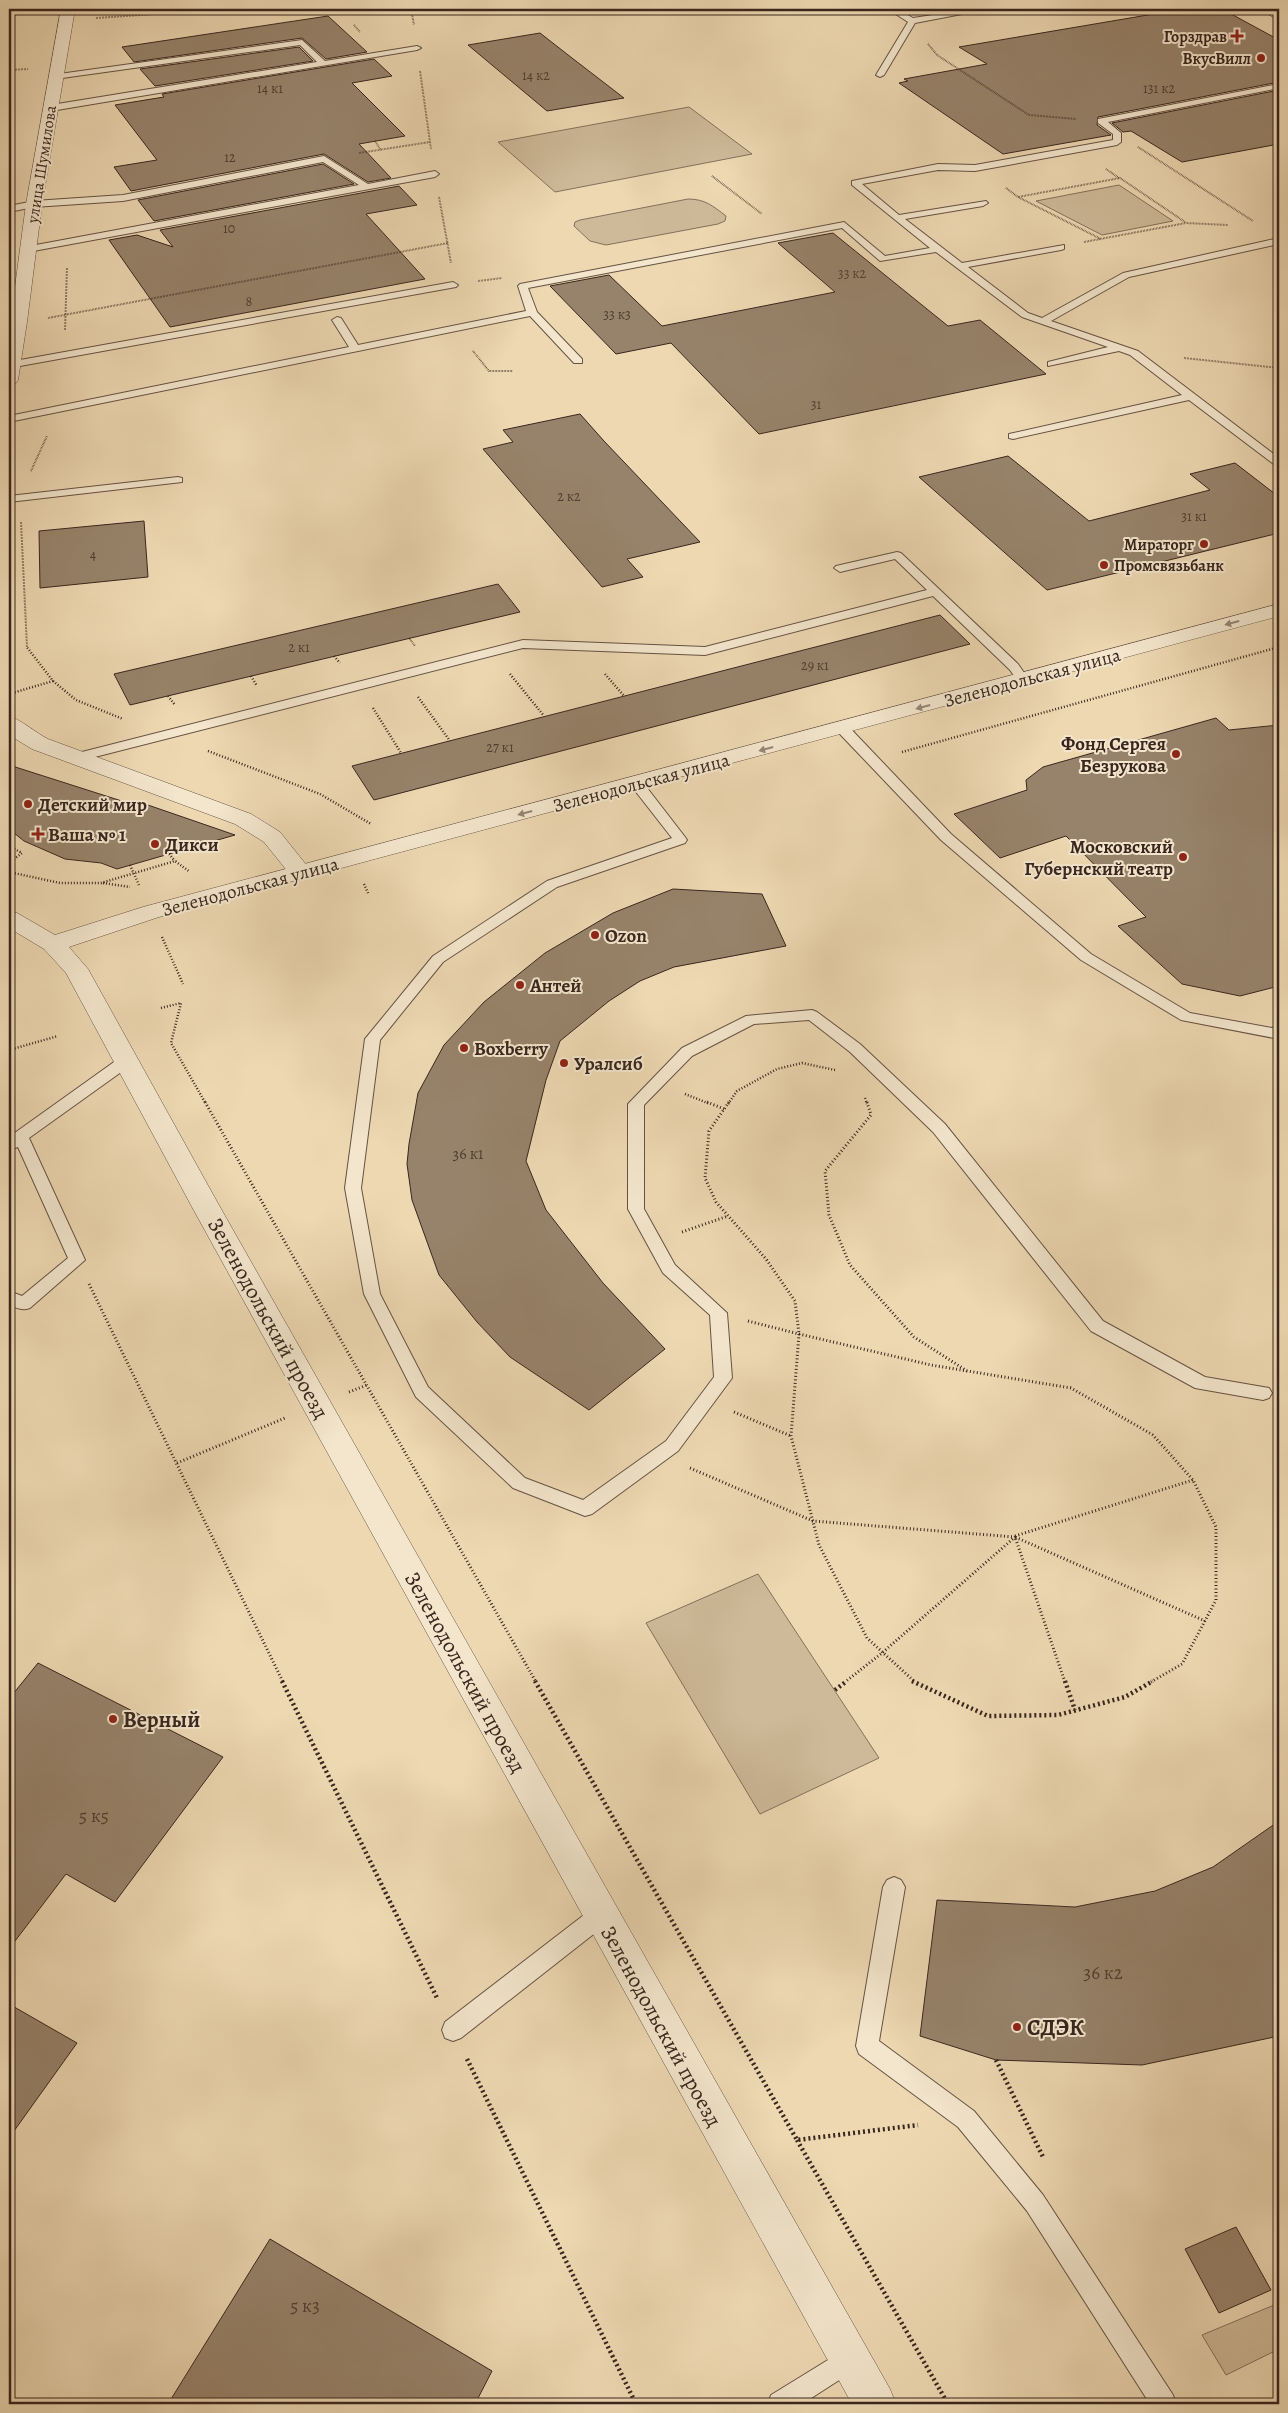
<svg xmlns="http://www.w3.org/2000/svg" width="1288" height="2413" font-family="Alegreya,serif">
	<rect width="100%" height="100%" fill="#edd8b2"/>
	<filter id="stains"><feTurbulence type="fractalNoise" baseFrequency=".004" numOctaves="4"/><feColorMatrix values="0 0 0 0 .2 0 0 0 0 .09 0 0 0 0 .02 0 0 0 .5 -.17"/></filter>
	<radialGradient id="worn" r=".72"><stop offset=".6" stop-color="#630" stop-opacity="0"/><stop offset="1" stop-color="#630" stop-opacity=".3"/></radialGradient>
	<path fill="#ceba99" stroke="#84705c" d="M689,107l63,47 -197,38 -57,-50z
		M1119,185l54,36 -71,14 -66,-34z
		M688,199c17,0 25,7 38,17l-1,5 -7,3 -112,21 -16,-4 -16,-15 1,-4 5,-2z
		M758,1574l121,184 -119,56 -114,-191z
		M1279,2303v46l-53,26 -24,-40z"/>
	<path fill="#97836b" stroke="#39261e" d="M1183,9h39l57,31v42l-181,35 -1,8 14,10 -108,19 -104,-71 9,-2 -4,-2 83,-15 -28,-17z
		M328,16l39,36 -41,7 -24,-21 -168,24 -12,-15z
		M540,33l32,25 52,40 -77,13 -79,-66z
		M299,47l14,14 -158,25 -15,-17z
		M374,59l18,17 -40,7 53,53 -46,8 32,34 -23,4 -44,-28 -193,37 -17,-24 43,-7 -42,-55 49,-8 -2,-3z
		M1279,90v54l-97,18 -51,-31 -8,1 -11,-9z
		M323,164l31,20 -200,37 -16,-21z
		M399,186l18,19 -51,9 59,65 -255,48 -61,-87 28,-5 36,12 -13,-17z
		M833,233l115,93 32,-6 66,54 -287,60 -88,-91 -55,11 -66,-68 59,-11 53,51 173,-34 -57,-49z
		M580,414l24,27 96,101 -73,17 16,18 -41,10 -119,-138 30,-7 -10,-12z
		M1008,456l81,65 121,-31 -20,-16 45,-11 44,34v36l-232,57 -128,-113z
		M144,521l4,56 -108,11 -1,-57z
		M498,584l22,28 -390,93 -16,-31z
		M940,615l30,29 -596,156 -22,-34z
		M1216,718l13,12 50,-5v261l-39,10 -58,-12 -64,-58 28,-9 -80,-81 -66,22 -46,-44 73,-24 -1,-10 17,-13z
		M9,765l119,38 17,1 90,31 -118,34 -16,-6 -36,-4 -41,-18 -15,-12z
		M673,889l89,5 24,52 -112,21 -34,14 -31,20 -49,40 -14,39 -20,81 20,49 57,73 62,66 -76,61 -79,-53 -33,-35 -38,-47 -27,-75 -5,-36 2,-20 9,-51 26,-48 40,-43 61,-49 68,-40z
		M38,1663l185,94 -108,145 -49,-28 -57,75v-250z
		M1279,1821v215l-137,29 -146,-5 -76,-24 17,-136 138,7 80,-16 58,-24z
		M9,2004l68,39 -68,95z
		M1236,2227l35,63 -52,23 -34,-64z
		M270,2239l222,132 -17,33h-307z"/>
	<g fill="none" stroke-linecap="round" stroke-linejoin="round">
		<defs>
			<path id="service" d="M888,9h9l16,9 59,-9h16l-73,14 -31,52 -4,2 -4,-2 32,-53z
				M302,40l23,21 92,-15 4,2 -4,2 -366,61 -4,-3 4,-3 266,-43 -17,-17 -245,34 -4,-2 1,-2z
				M1279,84v4l-171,34 13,11v9l-4,3 -142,26 -37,-1 -76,14 37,31 87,-14 2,2 -5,3 -78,13 57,44 102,-18v4l-3,1 -93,17 60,46 14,5 81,-45 156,-35v6l-150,33 -78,44 87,30 141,107v8l-4,-1 -86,-65 -176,39 -4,-1v-4l173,-39 -52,-40 -11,-4 -71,15v-4l60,-15 -86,-30 -86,-65 -56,9 -38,-33 -314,60 9,24 45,47v4h-8l-44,-47 -521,106v-6l340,-69 -17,-27 5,-3 4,1 17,27 168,-34 -8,-25 2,-2 324,-62 41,34 45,-8 -78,-63v-4l86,-17 37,1 138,-25v-6l-15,-11v-4z
				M324,156l44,28 67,-13 4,3 -4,3 -407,75 -5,-3 2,-2 334,-62 -36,-23 -200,39 -89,6 -25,5v-6l25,-5 89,-6z
				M453,282l5,3 -2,2 -447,81v-6z
				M178,477l4,1v4l-173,20v-6z
				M897,552l4,1 117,111 11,16 -2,3h-8l-9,-13 -77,-74 -228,59 -182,-7 -448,114 -7,-4 2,-3 453,-115 182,7 222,-57 -32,-31 -55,13 -6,-4 2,-2z
				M842,724l5,1 104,109 140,120 99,59 82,15 7,-3v12l-5,1 -93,-18 -100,-60 -140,-120 -104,-109 -1,-3 1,-3z
				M636,779l5,1 44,57 2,3 -2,3 -128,44 -114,75 -63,78 -19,148 19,106 48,93 97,91 58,22 83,-59 48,-64 -4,-62 -47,-42 -35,-64v-105l54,-56 64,-32 66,-6 5,2 43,32 85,80 158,197 102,56 64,11 3,5 -3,5 -6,2 -68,-12 -104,-57 -158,-199 -83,-80 -41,-32 -55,4 -62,32 -48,49v104l31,56 52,48 5,65 -54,73 -86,63 -7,2 -72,-28 -97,-91 -52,-103 -19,-106 20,-149 68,-83 114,-75 125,-43 -43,-55z
				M126,1056l5,1 3,4 -3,4 -102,73 56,122 -55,48c-8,3 -14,0 -21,-4v-13l13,5 46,-38 -50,-111 -9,3v-13l112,-80z
				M894,1877l7,3 4,7 -26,154 95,70 69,84 130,200 3,9h-26l-123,-193 -69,-84 -99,-73 -3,-8 27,-159 4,-7z
				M601,1905l8,3 3,7 -3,7 -148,116 -8,3 -8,-3 -3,-8 3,-8 148,-114z
				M849,2347l9,3 3,9 -3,9 -56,36h-34l3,-9z"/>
			<path id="minor" d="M61,9h14l-33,195 -15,118 -9,58 -3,4 -6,1v-53l17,-128z
				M9,716c11,3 27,17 39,23l203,75 29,18 32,40 -4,5 -8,2 -8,-2 -28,-35 -29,-18 -203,-75 -23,-14z"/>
			<path id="tertiary" d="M1259,9h16l4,2v9z
				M1279,604v12l-1120,301 -90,30 19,22 132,238 670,1182 6,15h-44l-660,-1197 -126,-234 -22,-24 -35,-21v-17l8,2 38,22 88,-28z"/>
		</defs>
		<use href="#service" stroke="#665243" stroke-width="2"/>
		<use href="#minor" stroke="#665243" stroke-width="1"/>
		<use href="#tertiary" stroke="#665243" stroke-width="1"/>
		<path stroke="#39261e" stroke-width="2" stroke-dasharray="0.5 1" stroke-linecap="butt" d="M411,9l3,16
			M96,18l133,-9
			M354,25l6,7
			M928,44l9,11 92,60 47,4
			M9,70l19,-1
			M420,71l11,78
			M375,141l6,9
			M1138,147l115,74
			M359,153l71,-11
			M1106,169l13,9
			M712,176l50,38
			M1006,188l12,9 83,42
			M439,197l12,66
			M1018,197l102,-19 65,44
			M1084,242l102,-19 42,2
			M478,281l24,-3
			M48,318l400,-75
			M65,330l2,-63
			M473,351l16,20h24
			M1184,358l95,10
			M31,471l16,-35
			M21,522l6,125
			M409,638l6,8"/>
		<path stroke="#39261e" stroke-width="2.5" stroke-dasharray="1 2" stroke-linecap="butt" d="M334,656l6,7
			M510,674l34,42
			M605,674l19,22
			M251,676l6,10
			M53,681l23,19 47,19
			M9,694l44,-13 -27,-35
			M168,696l7,9
			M418,697l32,44
			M373,708l28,45
			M208,751l112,43 51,30
			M902,752l377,-105
			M9,846l13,7 -13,10
			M169,854l6,7
			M130,865l9,20
			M9,872l51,11h41l74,-22 15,11
			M103,883l27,4
			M364,884l5,11
			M162,937l21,47
			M161,1008l20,-5 -10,40 35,61
			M9,1050l49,-14
			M685,1094l25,10
			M865,1098l2,6
			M728,1104l9,-13 40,-22 25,-6 33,7"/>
		<path stroke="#39261e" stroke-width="3" stroke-dasharray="1 2.5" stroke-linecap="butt" d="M205,1102l331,580
			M707,1102l17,7
			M729,1102l-20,29 -4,47 11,24 50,57 29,42 4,33
			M867,1102l4,13 -46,56 4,44 21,50 64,72 53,34
			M682,1232l46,-16
			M89,1284l194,398
			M748,1321l51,13
			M799,1334l132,31 140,23 82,47 40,45 23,47v73l-34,64 -31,18
			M799,1334l-8,102 28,109 48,93 48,44
			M349,1392l18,-7
			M734,1412l57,24
			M177,1463l108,-45
			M690,1468l123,53 202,16 -133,116 -37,29
			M1015,1536l178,-56
			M1065,1682l-50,-145 190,84"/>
		<path stroke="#39261e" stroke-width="4.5" stroke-dasharray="2 3" stroke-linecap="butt" d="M282,1681l156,319
			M535,1681l262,459 121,-15
			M912,1681l76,35 70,-1 67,-18 28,-16
			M1065,1681l10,29
			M835,1690l12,-9
			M467,2059l169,345
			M996,2060l48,99
			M797,2140l151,264"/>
		<use href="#service" fill="#f3e6cd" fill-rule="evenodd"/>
		<use href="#minor" fill="#f3e6cd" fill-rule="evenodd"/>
		<use href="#tertiary" fill="#f3e6cd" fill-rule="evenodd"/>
	</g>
	<defs><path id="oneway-solid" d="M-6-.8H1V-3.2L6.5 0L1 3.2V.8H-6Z" transform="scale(1.25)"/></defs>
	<g fill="#968676">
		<use href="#oneway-solid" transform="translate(1232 623) rotate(165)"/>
		<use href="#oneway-solid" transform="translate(923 707) rotate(165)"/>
		<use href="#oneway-solid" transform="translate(766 749) rotate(165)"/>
		<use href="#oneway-solid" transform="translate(525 813) rotate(165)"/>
	</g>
	<g fill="#8f2418" stroke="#f3e6cd" stroke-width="2">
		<path d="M1234.5 28.5h5v5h5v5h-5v5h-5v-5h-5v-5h5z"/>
		<circle cx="1261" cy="58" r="5"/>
		<circle cx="1204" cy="544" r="5"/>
		<circle cx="1104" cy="565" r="5"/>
		<circle cx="1176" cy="754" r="5"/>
		<circle cx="28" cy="804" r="5"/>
		<path d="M35.5 826.5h5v5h5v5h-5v5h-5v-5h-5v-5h5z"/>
		<circle cx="155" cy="844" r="5"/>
		<circle cx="1183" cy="857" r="5"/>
		<circle cx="595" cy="935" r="5"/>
		<circle cx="520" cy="985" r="5"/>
		<circle cx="464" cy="1048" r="5"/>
		<circle cx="564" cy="1063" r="5"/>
		<circle cx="113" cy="1719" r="5"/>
		<circle cx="1017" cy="2027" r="5"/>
	</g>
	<g text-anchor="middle" stroke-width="4" stroke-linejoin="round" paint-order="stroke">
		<g font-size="14" fill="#503d31">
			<text x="536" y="80">14 к2</text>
			<text x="270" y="93">14 к1</text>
			<text x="1159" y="93">131 к2</text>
			<text x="230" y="162">12</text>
			<text x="229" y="233">10</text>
			<text x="852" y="278">33 к2</text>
			<text x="249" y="306">8</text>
			<text x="617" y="319">33 к3</text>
			<text x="816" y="409">31</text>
			<text x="569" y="501">2 к2</text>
			<text x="1194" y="521">31 к1</text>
			<text x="93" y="559">4</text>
			<text x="299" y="652">2 к1</text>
			<text x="815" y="670">29 к1</text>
			<text x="500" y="752">27 к1</text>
		</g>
		<g font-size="16" font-weight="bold" fill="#39261e" stroke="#f3e6cd" text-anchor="end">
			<text x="1227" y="42">Горздрав</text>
			<text x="1251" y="64">ВкусВилл</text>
			<text x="1194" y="550">Мираторг</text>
			<text x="1114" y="571" text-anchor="start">Промсвязьбанк</text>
		</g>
		<g font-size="16" fill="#39261e" stroke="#f3e6cd">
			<text transform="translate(41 164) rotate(-81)" y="6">улица Шумилова</text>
		</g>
		<g font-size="16" fill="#503d31">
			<text x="468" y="1159">36 к1</text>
		</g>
		<g font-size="19" fill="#39261e" stroke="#f3e6cd">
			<text transform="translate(1032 677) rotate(-15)" y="7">Зеленодольская улица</text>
			<text transform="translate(641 782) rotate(-15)" y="7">Зеленодольская улица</text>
			<text transform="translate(250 886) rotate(-15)" y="7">Зеленодольская улица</text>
		</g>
		<g font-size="19" font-weight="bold" fill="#39261e" stroke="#f3e6cd" text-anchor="start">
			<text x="1166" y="750" text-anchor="end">Фонд Сергея<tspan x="1166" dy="22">Безрукова</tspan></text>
			<text x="38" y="811">Детский мир</text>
			<text x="48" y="841">Ваша № 1</text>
			<text x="165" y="851">Дикси</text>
			<text x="1173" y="853" text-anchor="end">Московский<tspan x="1173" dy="22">Губернский театр</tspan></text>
			<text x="605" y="942">Ozon</text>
			<text x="530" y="992">Антей</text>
			<text x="474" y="1055">Boxberry</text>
			<text x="574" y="1070">Уралсиб</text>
		</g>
		<g font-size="19" fill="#503d31">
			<text x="94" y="1822">5 к5</text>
			<text x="1103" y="1979">36 к2</text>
			<text x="305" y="2312">5 к3</text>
		</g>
		<g font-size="22" fill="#39261e" stroke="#f3e6cd">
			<text transform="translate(269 1318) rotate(61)" y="8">Зеленодольский проезд</text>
			<text transform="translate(466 1672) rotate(61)" y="8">Зеленодольский проезд</text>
			<text transform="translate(662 2026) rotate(61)" y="8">Зеленодольский проезд</text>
		</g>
		<g font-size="22" font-weight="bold" fill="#39261e" stroke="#f3e6cd" text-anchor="start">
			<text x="123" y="1727">Верный</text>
			<text x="1027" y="2035">СДЭК</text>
		</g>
	</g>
	<rect width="1288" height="2413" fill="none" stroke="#edd8b2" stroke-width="30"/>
	<rect x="10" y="10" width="1268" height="2393" fill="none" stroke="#39261e" stroke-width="2.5"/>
	<rect x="15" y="15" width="1258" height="2383" fill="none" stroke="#39261e"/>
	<rect width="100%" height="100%" filter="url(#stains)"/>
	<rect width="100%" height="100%" fill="url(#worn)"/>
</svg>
